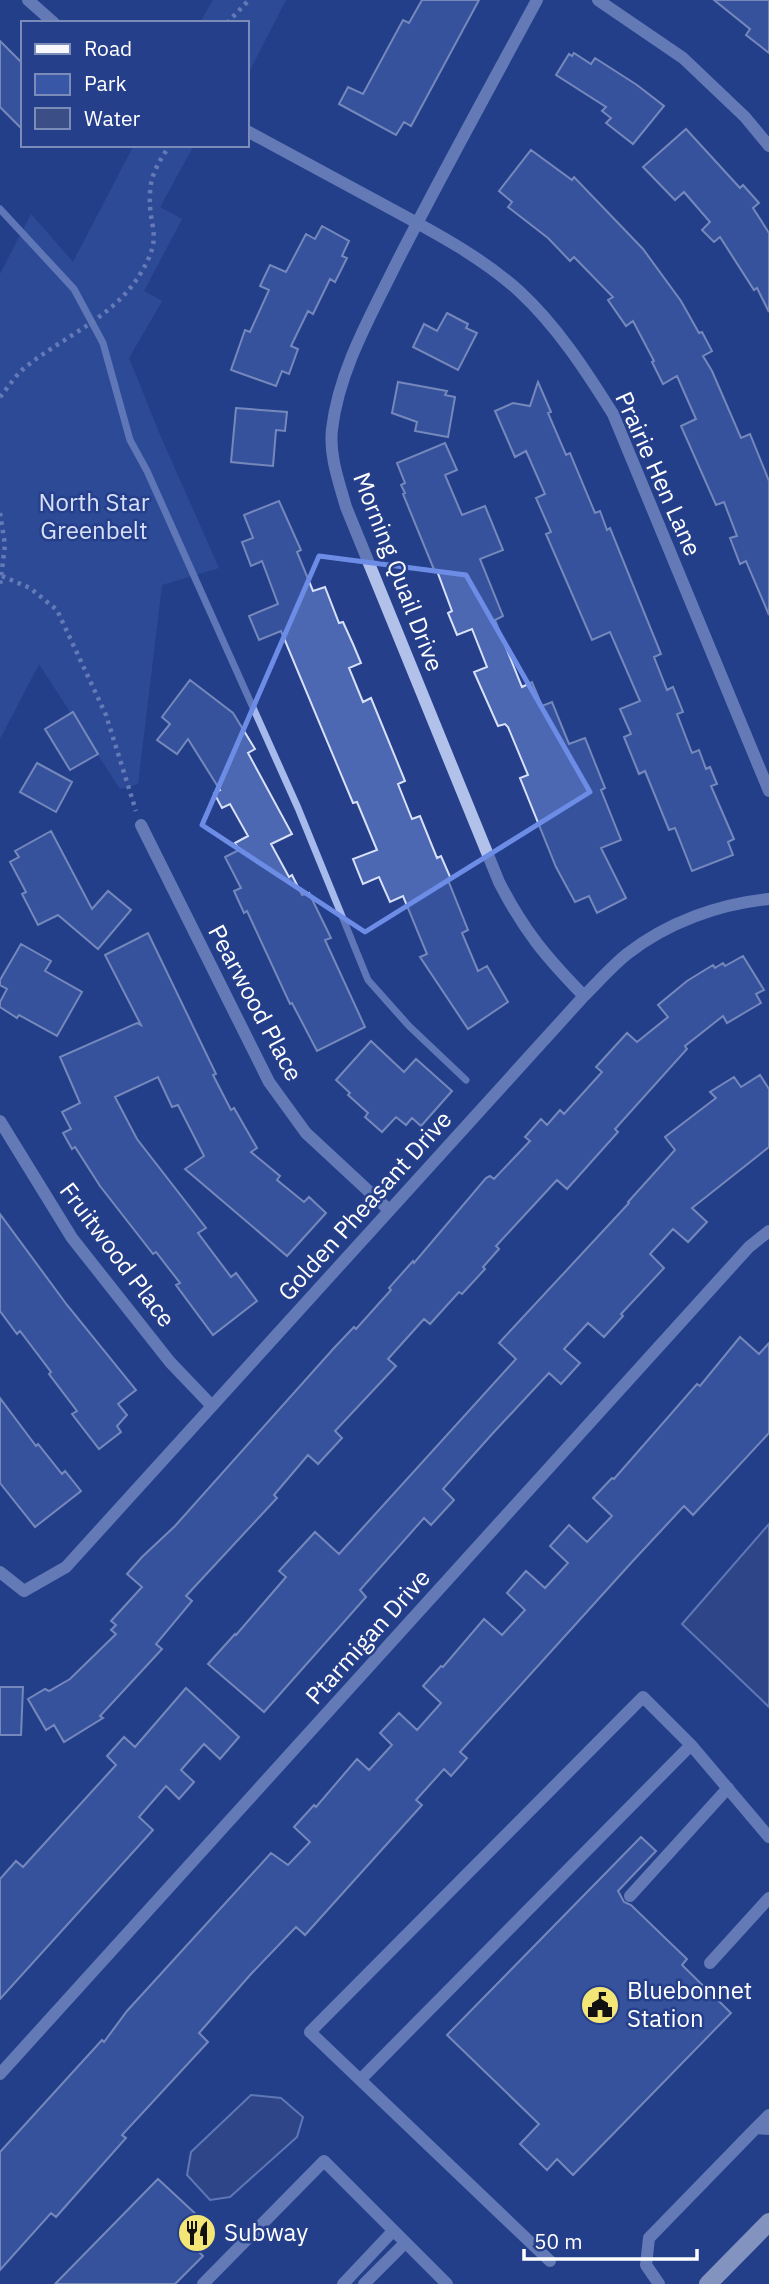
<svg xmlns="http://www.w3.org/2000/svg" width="769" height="2284" font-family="'IBM Plex Sans',sans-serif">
	<rect width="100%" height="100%" fill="#253f8a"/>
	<path fill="#3957a7" d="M213,0h73l-39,76v-53h-47z
		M134,145h60l-34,62 22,12 -38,72 18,10 -33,57 31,77 59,133 -57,17 -24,199 -18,5 -81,-125 -39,75v-465l31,-60 42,48z"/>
	<path fill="#3b4e85" stroke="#a6baeb" stroke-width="2" d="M769,1524v183l-87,-83z
		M251,2095l30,3 22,19 -6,20 -67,60 -20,3 -23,-25 4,-23z"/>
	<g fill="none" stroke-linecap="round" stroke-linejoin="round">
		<path stroke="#a6baeb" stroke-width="7" d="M0,209l74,80 29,54 27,97 17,31 151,337 70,172 41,46 57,54"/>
	</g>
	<path fill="#4d68b2" stroke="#d7e0f8" stroke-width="2" d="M422,0h57l-68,126 -7,-4 -8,13 -57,-31 9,-17 15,7 40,-74 6,3z
		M714,0h55v53l-23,-18 4,-6z
		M0,41l23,23v66l-23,-23z
		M574,53l17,11 4,-6 42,27 27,21 -31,38 -27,-21 5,-5 -9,-7 4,-4 -50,-32 13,-21 3,2z
		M686,129l54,59 3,-3 16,18 -6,5 16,25v79l-12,-24 -3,2 -34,-53 -6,5 -12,-12 8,-8 -26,-30 -9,8 -32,-33z
		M531,150l41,30 2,-3 69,72 38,52 18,32 3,-1 10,19 -9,5 9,15 29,67 9,-4 19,47v134l-23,-54 -6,3 -10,-26 7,-2 -13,-34 -8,3 -35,-79 15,-7 -19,-43 -14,8 -11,-22 2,-1 -21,-40 -7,5 -18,-26 5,-3 -39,-40 -4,4 -22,-23 -40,-31 4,-5 -13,-11z
		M322,226l27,15 -7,15 5,2 -12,24 -5,-3 -17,35 -5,-3 -17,35 7,3 -9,25 -7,-3 -6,15 -45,-16 14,-40 5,2 19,-42 -9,-4 10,-21 16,7 20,-38 9,5z
		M447,313l21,11 -2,4 11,5 -19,37 -45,-23 11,-23 13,7z
		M398,382l49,9 -2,4 10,2 -7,40 -33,-6 2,-9 -25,-9z
		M538,382l13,30 -3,1 18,42 4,-2 25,60 5,-2 7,19 3,-2 51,126 -7,3 13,33 6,-3 10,25 -6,2 15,39 7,-3 7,19 4,-2 7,17 -6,2 23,53 -6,3 5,13 -41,16 -17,-43 -6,2 -24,-59 -6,3 -15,-37 7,-3 -11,-25 20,-8 -30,-69 -18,8 -46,-106 5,-2 -15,-34 9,-4 -19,-43 -11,6 -20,-46 18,-8 17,3z
		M236,408l51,4 -2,19 -9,-1 -3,36 -42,-4z
		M445,443l12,27 -12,5 17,40 23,-9 18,44 -23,9 23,57 -8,4 27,67 10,-5 10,24 10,-4 17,42 16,-6 20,50 -4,2 20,50 -20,8 25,50 -29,15 -8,-17 -14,6 -19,-35 -36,-89 8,-3 -20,-48 -3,-3 -7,2 -24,-54 13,-5 -15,-38 -15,6 -9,-22 4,-2 -15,-40 -2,1 -32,-78 2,-1 -4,-8 4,-2 -8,-20z
		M279,501l22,49 -4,2 16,39 12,-4 14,36 4,-1 10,22 8,19 -12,5 14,34 8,-4 34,83 -7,3 14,35 8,-3 17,42 4,-2 10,23 -3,1 20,50 -6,3 16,38 9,-5 21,36 -40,27 -48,-72 7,-3 -24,-58 -13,6 -11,-25 -16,7 -10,-25 24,-9 -20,-48 -4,1 -72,-172 -22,9 -10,-24 29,-12 -16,-43 -11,5 -9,-24 11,-4 -9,-23z
		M190,680l43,33 22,36 -7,4 44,81 -21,10 18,33 3,-2 10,20 7,-2 22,45 -6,2 40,87 -48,24 -25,-48 -2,1 -43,-93 -3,2 -10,-22 7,-3 -16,-31 14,-7 -4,-7 13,-7 -18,-32 -8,4 -8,-15 6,-3 -32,-51 -11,15 -20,-14 13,-16 -8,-7z
		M73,712l25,42 -28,16 -25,-41z
		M37,763l35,19 -16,30 -36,-20z
		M51,831l41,78 16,-18 23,19 -33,39 -40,-34 -20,10 -16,-31 4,-2 -16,-30 9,-5 -4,-6z
		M148,933l68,141 -3,1 18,35 3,-2 23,40 -6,4 29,24 -3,4 27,22 5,-5 17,16 -39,43 -102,-87 19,-13 -26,-51 -6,2 -14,-30 -43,20 22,42 69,89 -8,5 33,44 5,-4 21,28 -44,34 -37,-50 4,-2 -24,-31 -3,2 -53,-68 -25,-39 -3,2 -9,-16 8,-4 -9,-17 18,-9 -20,-46 77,-34 4,2 -36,-70z
		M21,944l30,17 -6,10 37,21 -25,44 -38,-21 -2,3 -17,-11v-5l7,-13 -7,-4v-5z
		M743,956l21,34 -8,4 5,9 -34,20 -4,-7 -38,30 2,3 -72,80 3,3 -51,57 -10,-9 -61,66 3,3 -16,18 2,2 -23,25 -3,-2 -29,32 -6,-5 -36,40 8,7 -61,65 7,7 -24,26 -10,-9 -34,40 3,3 -91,98 6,5 -36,43 6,5 -62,67 3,2 -39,24 -10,-17 -8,5 -18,-31 17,-10 4,2 21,-12 46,-45 -5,-4 5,-5 -5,-4 31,-34 -15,-13 15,-17 33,-31 159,-178 20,-21 2,2 35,-39 -2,-2 24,-27 1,2 72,-85 4,-2 4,3 36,-38 -5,-4 16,-18 6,6 13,-15 4,4 38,-42 -6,-5 31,-34 10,9 31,-25 -10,-12 29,-24 26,-16 2,3 8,-5 2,3z
		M371,1041l33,31 12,-13 36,32 -31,35 -9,-8 -6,7 -10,-8 -14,15 -17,-15 3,-4 -20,-18 2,-2 -14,-13z
		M760,1075l9,14v58l-77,61 15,14 -19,20 -15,-13 -23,25 14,14 -43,46 2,2 -19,21 -16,-14 -24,26 16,14 -19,21 -12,-11 -56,60 -50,56 11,11 -23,25 -7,-7 -64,72 6,7 -102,115 -56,-48 27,-30 1,1 50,-58 -7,-6 36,-39 24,22 177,-195 -17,-16 130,-140 -1,-1 47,-52 -10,-13 51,-39 -6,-6 24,-15 7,10z
		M0,1214l67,91 69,85 -18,14 9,11 -10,11 4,6 -22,17 -27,-35 5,-3 -28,-37 2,-2 -31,-41 -3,3 -17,-23z
		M740,1337l19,17 10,-11v90l-76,82 -9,-9 -53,57 -171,189 7,6 -16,18 -7,-7 -28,31 6,5 -117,130 -9,-8 -45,47 -52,59 9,9 -86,93 4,3 -70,79 -5,-4 -51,57v-118l102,-112 2,2 23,-31 144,-158 17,12 22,-23 -16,-15 20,-22 2,2 41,-48 12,11 23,-25 -12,-12 19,-20 18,17 24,-27 -18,-17 18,-20 2,1 41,-48 18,16 23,-25 -18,-17 19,-22 19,17 23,-25 -18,-17 19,-21 18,17 25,-26 -19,-18 19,-20 2,1 83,-95 3,2z
		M0,1398l36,48 2,-2 24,30 3,-3 16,20 -46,36 -35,-44z
		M0,1687h23l-2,48h-21z
		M186,1688l53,49 -19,22 -16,-15 -23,26 13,12 -15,17 -13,-13 -27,31 14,13 -153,169v-120l16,-18 7,6 93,-102 -9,-9 17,-19 11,10z
		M641,1837l15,14 -38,40 6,11 7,3 56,54 -5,6 49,48 -158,162 -16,-16 -10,11 -27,-26 19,-20 -92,-89z
		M158,2179l55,51 -18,18 8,8 -28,28h-120z"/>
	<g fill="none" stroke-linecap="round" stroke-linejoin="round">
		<path stroke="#b2c1ea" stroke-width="4.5" stroke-dasharray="3.5 5" stroke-linecap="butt" d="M227,23l22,-23
			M0,397c9,-11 17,-24 28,-32 40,-31 88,-49 114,-94 22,-37 6,-42 8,-77 0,-19 10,-34 20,-49
			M0,513l5,32 -5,40
			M2,576l28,12 27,22 49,105 30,96"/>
		<path stroke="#b2c1ea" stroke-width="12" d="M28,0l26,23
			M537,0c-47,87 -95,174 -140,262 -26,53 -58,108 -65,167 -3,27 7,53 14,78l153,375c25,49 47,75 85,114
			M598,0l85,58 62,59 24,29
			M247,131c45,24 91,49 137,74 46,25 95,50 135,86 38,35 67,80 94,123l156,377
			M141,825l128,257 37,51 83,77
			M0,1121l72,117 98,124 42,44
			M0,1572l24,19 42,-24 518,-571c14,-14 28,-30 43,-42 41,-32 92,-50 142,-55
			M630,1896l98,-108
			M710,1963l59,-65
			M0,2074l749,-827 20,-16
			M360,2080l331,-335
			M756,2128l13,-13
			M550,2261l-240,-229 333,-335 48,48 78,92
			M203,2284l121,-123 123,123
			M343,2284l50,-53
			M364,2284l41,-41
			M659,2284l-13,-19 3,-27 107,-110 13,1"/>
		<path stroke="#f6f8fe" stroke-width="18" d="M708,2284l61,-62"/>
	</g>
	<path d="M0 0H769V2284H0ZM319,556l147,19 124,217 -225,140 -163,-107z" fill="#253f8a" fill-opacity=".55" fill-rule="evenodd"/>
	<path fill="none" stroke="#6c8ce6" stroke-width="5" stroke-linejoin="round" d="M319,556l147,19 124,217 -225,140 -163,-107z"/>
	<defs>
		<symbol id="civic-disc" viewBox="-11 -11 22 22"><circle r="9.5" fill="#f4e676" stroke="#253f8a"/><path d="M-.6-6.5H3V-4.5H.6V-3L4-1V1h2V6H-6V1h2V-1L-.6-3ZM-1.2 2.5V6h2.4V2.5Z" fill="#111"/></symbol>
		<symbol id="restaurant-disc" viewBox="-11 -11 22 22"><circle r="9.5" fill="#f4e676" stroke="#253f8a"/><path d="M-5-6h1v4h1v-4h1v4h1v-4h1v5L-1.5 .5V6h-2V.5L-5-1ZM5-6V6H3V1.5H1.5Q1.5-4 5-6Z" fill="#111"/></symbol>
	</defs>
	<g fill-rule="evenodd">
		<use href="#civic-disc" x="578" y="1983" width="44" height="44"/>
		<use href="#restaurant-disc" x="175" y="2211" width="44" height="44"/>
	</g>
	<g text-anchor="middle" stroke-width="5" stroke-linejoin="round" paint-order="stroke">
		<g font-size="24" fill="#fff" stroke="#253f8a">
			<text transform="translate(658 474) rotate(66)" y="8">Prairie Hen Lane</text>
			<text transform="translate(398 572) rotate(69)" y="8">Morning Quail Drive</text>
			<text transform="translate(255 1003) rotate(62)" y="8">Pearwood Place</text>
			<text transform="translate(365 1206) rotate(-48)" y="8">Golden Pheasant Drive</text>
			<text transform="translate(117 1255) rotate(53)" y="8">Fruitwood Place</text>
			<text transform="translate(368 1637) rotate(-48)" y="8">Ptarmigan Drive</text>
		</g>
		<g font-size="24" fill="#d7e0f8" stroke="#253f8a">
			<text x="94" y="511">North Star<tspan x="94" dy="28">Greenbelt</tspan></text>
		</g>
		<g font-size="24" fill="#fff" stroke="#253f8a" text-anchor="start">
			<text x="627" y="1999">Bluebonnet<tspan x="627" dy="28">Station</tspan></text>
			<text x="224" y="2241">Subway</text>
		</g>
	</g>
	<rect x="21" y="21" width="228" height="126" fill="#253f8a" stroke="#7c8cb9" stroke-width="2"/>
	<rect x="35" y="44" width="35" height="10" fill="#f6f8fe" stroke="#7c8cb9" stroke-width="2"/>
	<text x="84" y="56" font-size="21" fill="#ffffff">Road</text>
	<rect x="35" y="74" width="35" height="21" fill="#3957a7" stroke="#7c8cb9" stroke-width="2"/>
	<text x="84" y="91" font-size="21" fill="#ffffff">Park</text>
	<rect x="35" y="108" width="35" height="21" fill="#3b4e85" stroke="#7c8cb9" stroke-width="2"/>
	<text x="84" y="126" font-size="21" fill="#ffffff">Water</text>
	<path d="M524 2249v10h173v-10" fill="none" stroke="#ffffff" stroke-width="3.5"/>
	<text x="534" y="2249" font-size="21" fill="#ffffff" stroke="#253f8a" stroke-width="5" paint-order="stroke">50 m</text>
</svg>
